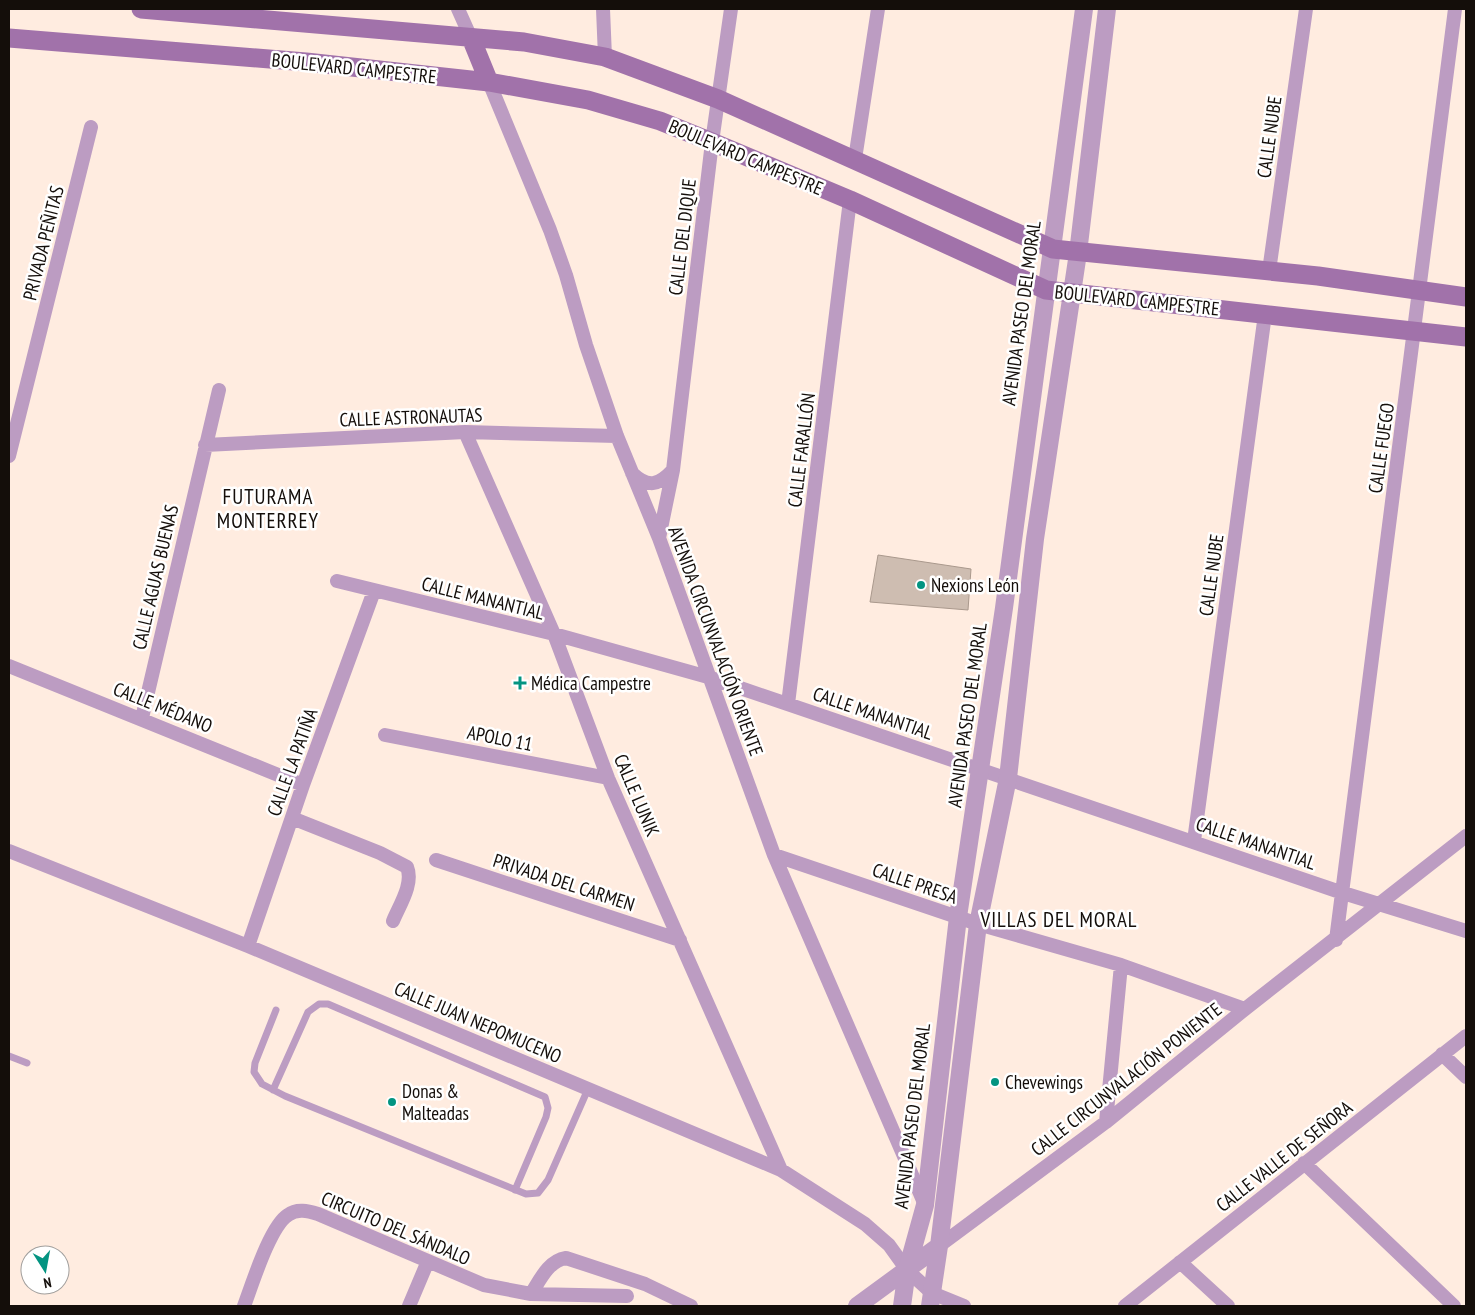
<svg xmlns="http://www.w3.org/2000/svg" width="1475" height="1315" font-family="'PT Sans Narrow',sans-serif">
	<rect width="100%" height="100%" fill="#ffece0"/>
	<path fill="#cebdb1" stroke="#aa998d" d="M878,555l93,14 -3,41 -98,-8z"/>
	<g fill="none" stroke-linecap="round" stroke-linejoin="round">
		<path stroke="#bc9cc2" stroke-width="7" d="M276,1010l-21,53 -1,9 8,12 23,12 241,98 12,-1 10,-13 40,-91
			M9,1056l18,7
			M273,1090l35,-78 11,-8h9l217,93 3,11 -2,9 -31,73"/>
		<path stroke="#bc9cc2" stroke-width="14" d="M458,9l13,29
			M603,9l2,48
			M489,82l61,148 16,45 20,70 31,91 42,102 115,317 151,350
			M855,159l23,-150
			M1269,271l37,-262
			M465,432l89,202 54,144 173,392
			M205,445l260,-13 152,4
			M9,456l82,-329
			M632,473c16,15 26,13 41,-3l39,-328 19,-133
			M659,538l14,-68
			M337,581l217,53 154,43 632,215 126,39
			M9,666l294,119
			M788,704l62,-504
			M142,718l77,-328
			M385,735l223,43
			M292,818l88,35 27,14c7,17 -8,39 -14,54
			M1194,841l71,-527
			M9,851l239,95 533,224 84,54 24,21 18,25 25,23 32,13
			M774,855l204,69 143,41 124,44
			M436,860l244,80
			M1336,940l119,-931
			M248,946l55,-161 71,-194
			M1442,1054l24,23
			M1106,1122l15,-157
			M1304,1163l150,143
			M939,1246l167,-124 139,-113 221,-173
			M1180,1262l48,44
			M531,1294c9,-14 17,-33 35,-36l79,26 46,22
			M244,1306c8,-21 26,-80 44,-91 9,-7 20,-4 30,-1l166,71 47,9 96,2
			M409,1306l19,-45
			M1125,1306l341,-270"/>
		<path stroke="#bc9cc2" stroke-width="18" d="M857,1306l82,-60
			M902,1306l5,-36 18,-65 33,-288 46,-309 80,-599
			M930,1306l9,-60 39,-322 30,-146 27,-239 43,-286 29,-244"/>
		<path stroke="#a172aa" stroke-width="19" d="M141,9l383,33 81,15 113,42 335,150 265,27 148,21
			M9,38l297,24 183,20 99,18 72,21 52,21 138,58 196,90 420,47
			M471,38l18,44"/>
	</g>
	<g fill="#039481" stroke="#fff" stroke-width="2">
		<circle cx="921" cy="585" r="5"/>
		<path d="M517.5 675.5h5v5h5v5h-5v5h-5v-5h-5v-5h5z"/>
		<circle cx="995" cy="1082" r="5"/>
		<circle cx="392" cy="1102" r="5"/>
	</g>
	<g text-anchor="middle" stroke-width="5" stroke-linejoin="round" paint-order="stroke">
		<g font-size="19" fill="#140e0a" stroke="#fff">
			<text transform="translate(354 68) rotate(6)" y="7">BOULEVARD CAMPESTRE</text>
			<text transform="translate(1269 137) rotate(-82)" y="7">CALLE NUBE</text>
			<text transform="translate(746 157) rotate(23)" y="7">BOULEVARD CAMPESTRE</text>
			<text transform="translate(682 237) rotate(-83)" y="7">CALLE DEL DIQUE</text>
			<text transform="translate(43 243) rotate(-76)" y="7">PRIVADA PEÑITAS</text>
			<text transform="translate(1137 300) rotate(6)" y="7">BOULEVARD CAMPESTRE</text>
			<text transform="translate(1021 313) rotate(-82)" y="7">AVENIDA PASEO DEL MORAL</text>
			<text transform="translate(411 417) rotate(-2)" y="7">CALLE ASTRONAUTAS</text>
			<text transform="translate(1381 448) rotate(-82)" y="7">CALLE FUEGO</text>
			<text transform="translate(801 450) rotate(-83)" y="7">CALLE FARALLÓN</text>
			<text transform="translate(1211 575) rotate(-82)" y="7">CALLE NUBE</text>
			<text transform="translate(155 577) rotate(-77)" y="7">CALLE AGUAS BUENAS</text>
			<text transform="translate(483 598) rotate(14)" y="7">CALLE MANANTIAL</text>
			<text transform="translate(716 641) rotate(70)" y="7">AVENIDA CIRCUNVALACIÓN ORIENTE</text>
			<text transform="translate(163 707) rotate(22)" y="7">CALLE MÉDANO</text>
			<text transform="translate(873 713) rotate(19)" y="7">CALLE MANANTIAL</text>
			<text transform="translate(967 715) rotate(-82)" y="7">AVENIDA PASEO DEL MORAL</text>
			<text transform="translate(500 738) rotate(11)" y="7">APOLO 11</text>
			<text transform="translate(292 762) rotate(-70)" y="7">CALLE LA PATIÑA</text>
			<text transform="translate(637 795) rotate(67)" y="7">CALLE LUNIK</text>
			<text transform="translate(1256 843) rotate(19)" y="7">CALLE MANANTIAL</text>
			<text transform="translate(564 882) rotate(18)" y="7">PRIVADA DEL CARMEN</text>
			<text transform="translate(915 883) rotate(19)" y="7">CALLE PRESA</text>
			<text transform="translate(478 1022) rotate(23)" y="7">CALLE JUAN NEPOMUCENO</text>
			<text transform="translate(1126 1079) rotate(-38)" y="7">CALLE CIRCUNVALACIÓN PONIENTE</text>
			<text transform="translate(912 1116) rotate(-83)" y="7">AVENIDA PASEO DEL MORAL</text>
			<text transform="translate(1284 1156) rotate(-38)" y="7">CALLE VALLE DE SEÑORA</text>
			<text transform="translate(396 1228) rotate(23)" y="7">CIRCUITO DEL SÁNDALO</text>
		</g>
		<g font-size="19" fill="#140e0a" stroke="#fff" text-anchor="start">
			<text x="931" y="592">Nexions León</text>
			<text x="531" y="690">Médica Campestre</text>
			<text x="1005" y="1089">Chevewings</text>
			<text x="402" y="1098">Donas &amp;<tspan x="402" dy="22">Malteadas</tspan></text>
		</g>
		<g font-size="21" letter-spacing="1" fill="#140e0a" stroke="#fff">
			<text x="268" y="504">FUTURAMA<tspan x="268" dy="24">MONTERREY</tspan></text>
			<text x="1059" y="927">VILLAS DEL MORAL</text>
		</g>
	</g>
	<rect width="1475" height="1315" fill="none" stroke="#140e0a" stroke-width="20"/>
	<g transform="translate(45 1270) rotate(169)"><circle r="24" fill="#ffffff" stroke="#a19f9d"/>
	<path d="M0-4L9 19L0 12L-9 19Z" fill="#039481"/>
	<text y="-8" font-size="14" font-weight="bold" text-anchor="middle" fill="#140e0a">N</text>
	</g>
</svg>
